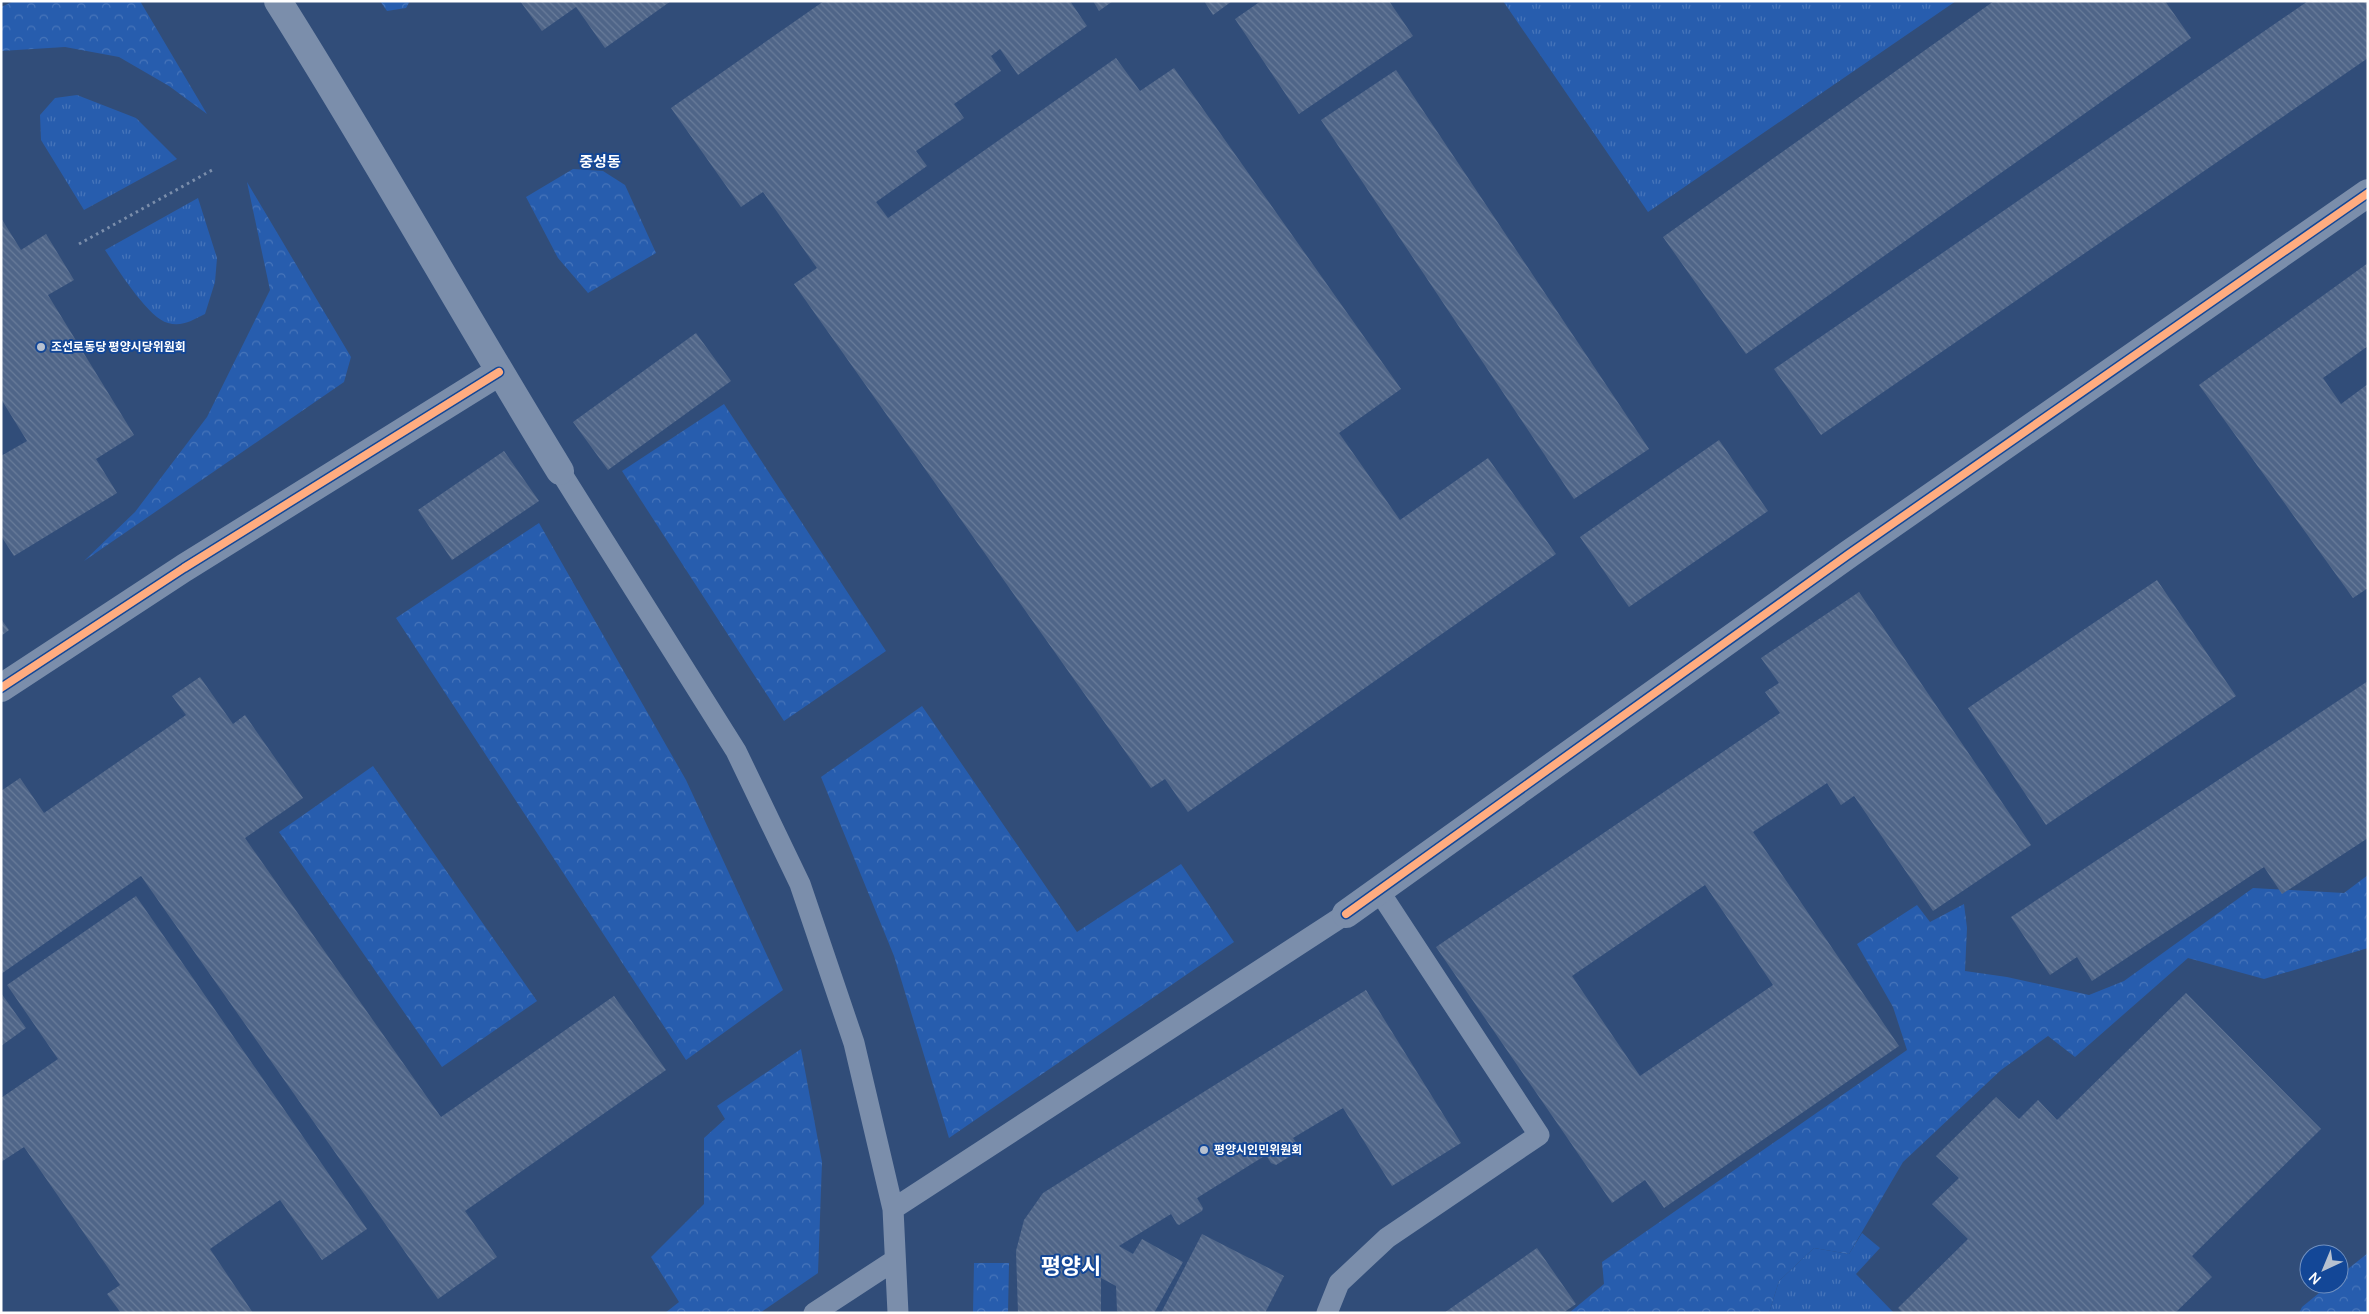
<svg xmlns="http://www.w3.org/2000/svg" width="2369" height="1314" font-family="Manrope,'Noto Sans KR',sans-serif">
	<defs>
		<pattern id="grass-tufts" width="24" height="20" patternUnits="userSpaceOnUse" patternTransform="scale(1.25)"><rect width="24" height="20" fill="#275dae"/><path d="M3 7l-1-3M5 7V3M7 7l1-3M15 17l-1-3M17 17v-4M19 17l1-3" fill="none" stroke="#4775ba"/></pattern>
		<pattern id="forest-crowns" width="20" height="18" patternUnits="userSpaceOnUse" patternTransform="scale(1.25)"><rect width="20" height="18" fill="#275dae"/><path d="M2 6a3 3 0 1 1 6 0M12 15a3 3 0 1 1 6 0" fill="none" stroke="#4775ba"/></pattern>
		<pattern id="building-back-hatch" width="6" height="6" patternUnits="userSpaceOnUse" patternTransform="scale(1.25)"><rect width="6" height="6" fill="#4f6588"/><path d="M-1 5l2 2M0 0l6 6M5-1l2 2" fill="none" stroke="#697c9a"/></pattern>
	</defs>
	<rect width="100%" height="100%" fill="#314d79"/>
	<path fill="url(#grass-tufts)" d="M1503,1h453l-308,211z
		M77,95l59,23 41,41 -93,51 -43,-70 -1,-25 15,-17z
		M198,198l19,60 -2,24 -10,32c-12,6 -23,13 -37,9 -20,-5 -51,-55 -63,-73z
		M1862,1233l18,15 -24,26 38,39h-125l10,-32 35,-33 35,6z"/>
	<path fill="url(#forest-crowns)" d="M14,1h126l67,113 -38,-28 -50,-29 -54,-10 -64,4v-44z
		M380,1h30l-4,7 -19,3z
		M573,169l30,2 22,14 31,68 -68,40 -30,-35 -32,-61z
		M247,182l104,175 -7,25 -260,179 51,-49 72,-95 63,-127z
		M724,404l162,247 -102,70 -162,-250z
		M539,523l147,257 97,210 -97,70 -290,-442z
		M922,706l155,226 104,-68 53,78 -285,196 -55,-182 -73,-179z
		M373,766l164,235 -95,66 -163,-235z
		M2368,875v73l-104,31 -76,-21 -113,99 -27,-21 -47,34 -98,92 -54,92 -35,-6 -35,33 -10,32h-200l35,-29 -2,-22 305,-212 -14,-43 -36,-63 60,-39 13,17 34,-18 3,24 -2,43 42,6 82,18 35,-14 129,-93 91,5z
		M801,1049l21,113 -4,111 -58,40h-95l14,-11 -28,-45 53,-53v-66l21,-19 -8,-13z
		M2368,1253v60h-69l3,-6 28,-23h9v-8z
		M974,1263h35l-1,50h-35z"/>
	<path fill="url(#building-back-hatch)" fill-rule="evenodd" d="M520,1h151l-66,47 -29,-41 -34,24z
		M824,1h246l17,25 -69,49 -18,-26 -9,7 10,15 -47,33 10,14 -48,33 11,15 -51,36 12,16 228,-160 24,33 34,-23 227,321 -62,44 61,87 88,-62 68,96 -368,258 -23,-33 -14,9 -357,-504 23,-16 -54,-76 -22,15 -70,-99z
		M1093,1h20l-14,10z
		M1204,1h28l-19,14z
		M1261,1h128l24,35 -114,78 -64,-95z
		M1994,1h171l26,37 -445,316 -83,-117z
		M2308,1h60v57l-547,377 -47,-66z
		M1396,70l253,379 -75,50 -253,-379z
		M1,218l20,32 25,-16 28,46 -26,15 86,140 -38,24 21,34 -103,63 -13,-20v-80l26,-15 -26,-42z
		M2368,263v83l-45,32 18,26 27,-20v204l-15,10 -154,-213z
		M696,333l35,48 -123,89 -35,-48z
		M1719,440l49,71 -139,96 -49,-70z
		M504,451l35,50 -87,59 -34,-50z
		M2157,580l79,116 -190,129 -78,-117z
		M1859,592l172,253 -98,66 -79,-115 -13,9 -14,-22 -74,49 146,214 -235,162 -19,-28 -33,23 -176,-256 344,-234 -15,-21 14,-9 -18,-25zM1705,885l68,100 -133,91 -68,-100z
		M1,619l8,11 -8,6z
		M200,677l33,47 12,-9 58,83 -58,40 196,279 173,-121 52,74 -201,141 32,46 -59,42 -297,-423 -140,98v-183l19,-13 24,35 142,-98 -14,-19z
		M2368,681v157l-86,56 -18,-27 -172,114 -15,-24 -27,18 -39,-58z
		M136,896l231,333 -45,31 -42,-60 -70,49 43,64h-132l-14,-19 13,-9 -96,-138 -23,15v-64l57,-39 -51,-74z
		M1366,990l95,153 -69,43 -49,-78 -50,30 6,9 -2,5 -21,13 -5,-2 -5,-8 -69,43 6,10 -1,3 -23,14 -2,-1 -6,-10 -52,32 14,8 9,-15 41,23 -29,51h-34l-3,-2 -1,-25 -15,-8v35h-83l-2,-62 8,-31 19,-27z
		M1,993l25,35 -25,18z
		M2186,993l135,136 -129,127 20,21 -37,36h-272l-5,-5 70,-69 -36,-35 27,-26 -23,-22 60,-59 23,22 19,-19 19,20z
		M1202,1234l82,42 -19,37h-104z
		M1537,1248l39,56 -13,9h-119z"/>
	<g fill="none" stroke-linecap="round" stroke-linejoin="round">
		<path stroke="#7b8eab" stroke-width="3" stroke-dasharray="2.5 4" stroke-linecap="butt" d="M79,244l135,-75"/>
		<path stroke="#7b8eab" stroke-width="21" d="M560,471l176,280 64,133 54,159 39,166 5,104
			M893,1209l453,-295
			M814,1313l81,-53
			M1327,1313l12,-30 48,-45 152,-103 -160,-244"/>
		<path stroke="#7b8eab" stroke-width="28" d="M278,1c98,155 186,314 282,470
			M1,688l183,-120 315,-196
			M1346,914l503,-360 519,-361"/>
		<defs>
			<path id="cycleway" d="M1,688l183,-120 315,-196
				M1346,914l503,-360 519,-361"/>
		</defs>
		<use href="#cycleway" stroke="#134797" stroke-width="11"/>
		<use href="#cycleway" stroke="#ffac80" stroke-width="8"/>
	</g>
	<g fill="#b7c1d0" stroke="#134797" stroke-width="2">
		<circle cx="41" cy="347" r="5"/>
		<circle cx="1204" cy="1150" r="5"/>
	</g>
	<g text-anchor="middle" stroke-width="4" stroke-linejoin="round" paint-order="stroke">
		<g font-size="12" font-weight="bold" fill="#fff" stroke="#134797" text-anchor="start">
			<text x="51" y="351">조선로동당 평양시당위원회</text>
			<text x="1214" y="1154">평양시인민위원회</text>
		</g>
		<g font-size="15" font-weight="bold" fill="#fff" stroke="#134797">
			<text x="600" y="167">중성동</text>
		</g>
		<g font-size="22" font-weight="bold" fill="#fff" stroke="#134797">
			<text x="1071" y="1274">평양시</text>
		</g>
	</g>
	<rect width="2369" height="1314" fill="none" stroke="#ffffff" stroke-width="5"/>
	<g transform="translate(2324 1269) rotate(224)"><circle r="24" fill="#134797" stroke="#7191c1"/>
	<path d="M0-4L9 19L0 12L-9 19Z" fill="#b7c1d0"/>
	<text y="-8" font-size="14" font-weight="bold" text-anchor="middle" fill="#ffffff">N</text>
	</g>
</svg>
